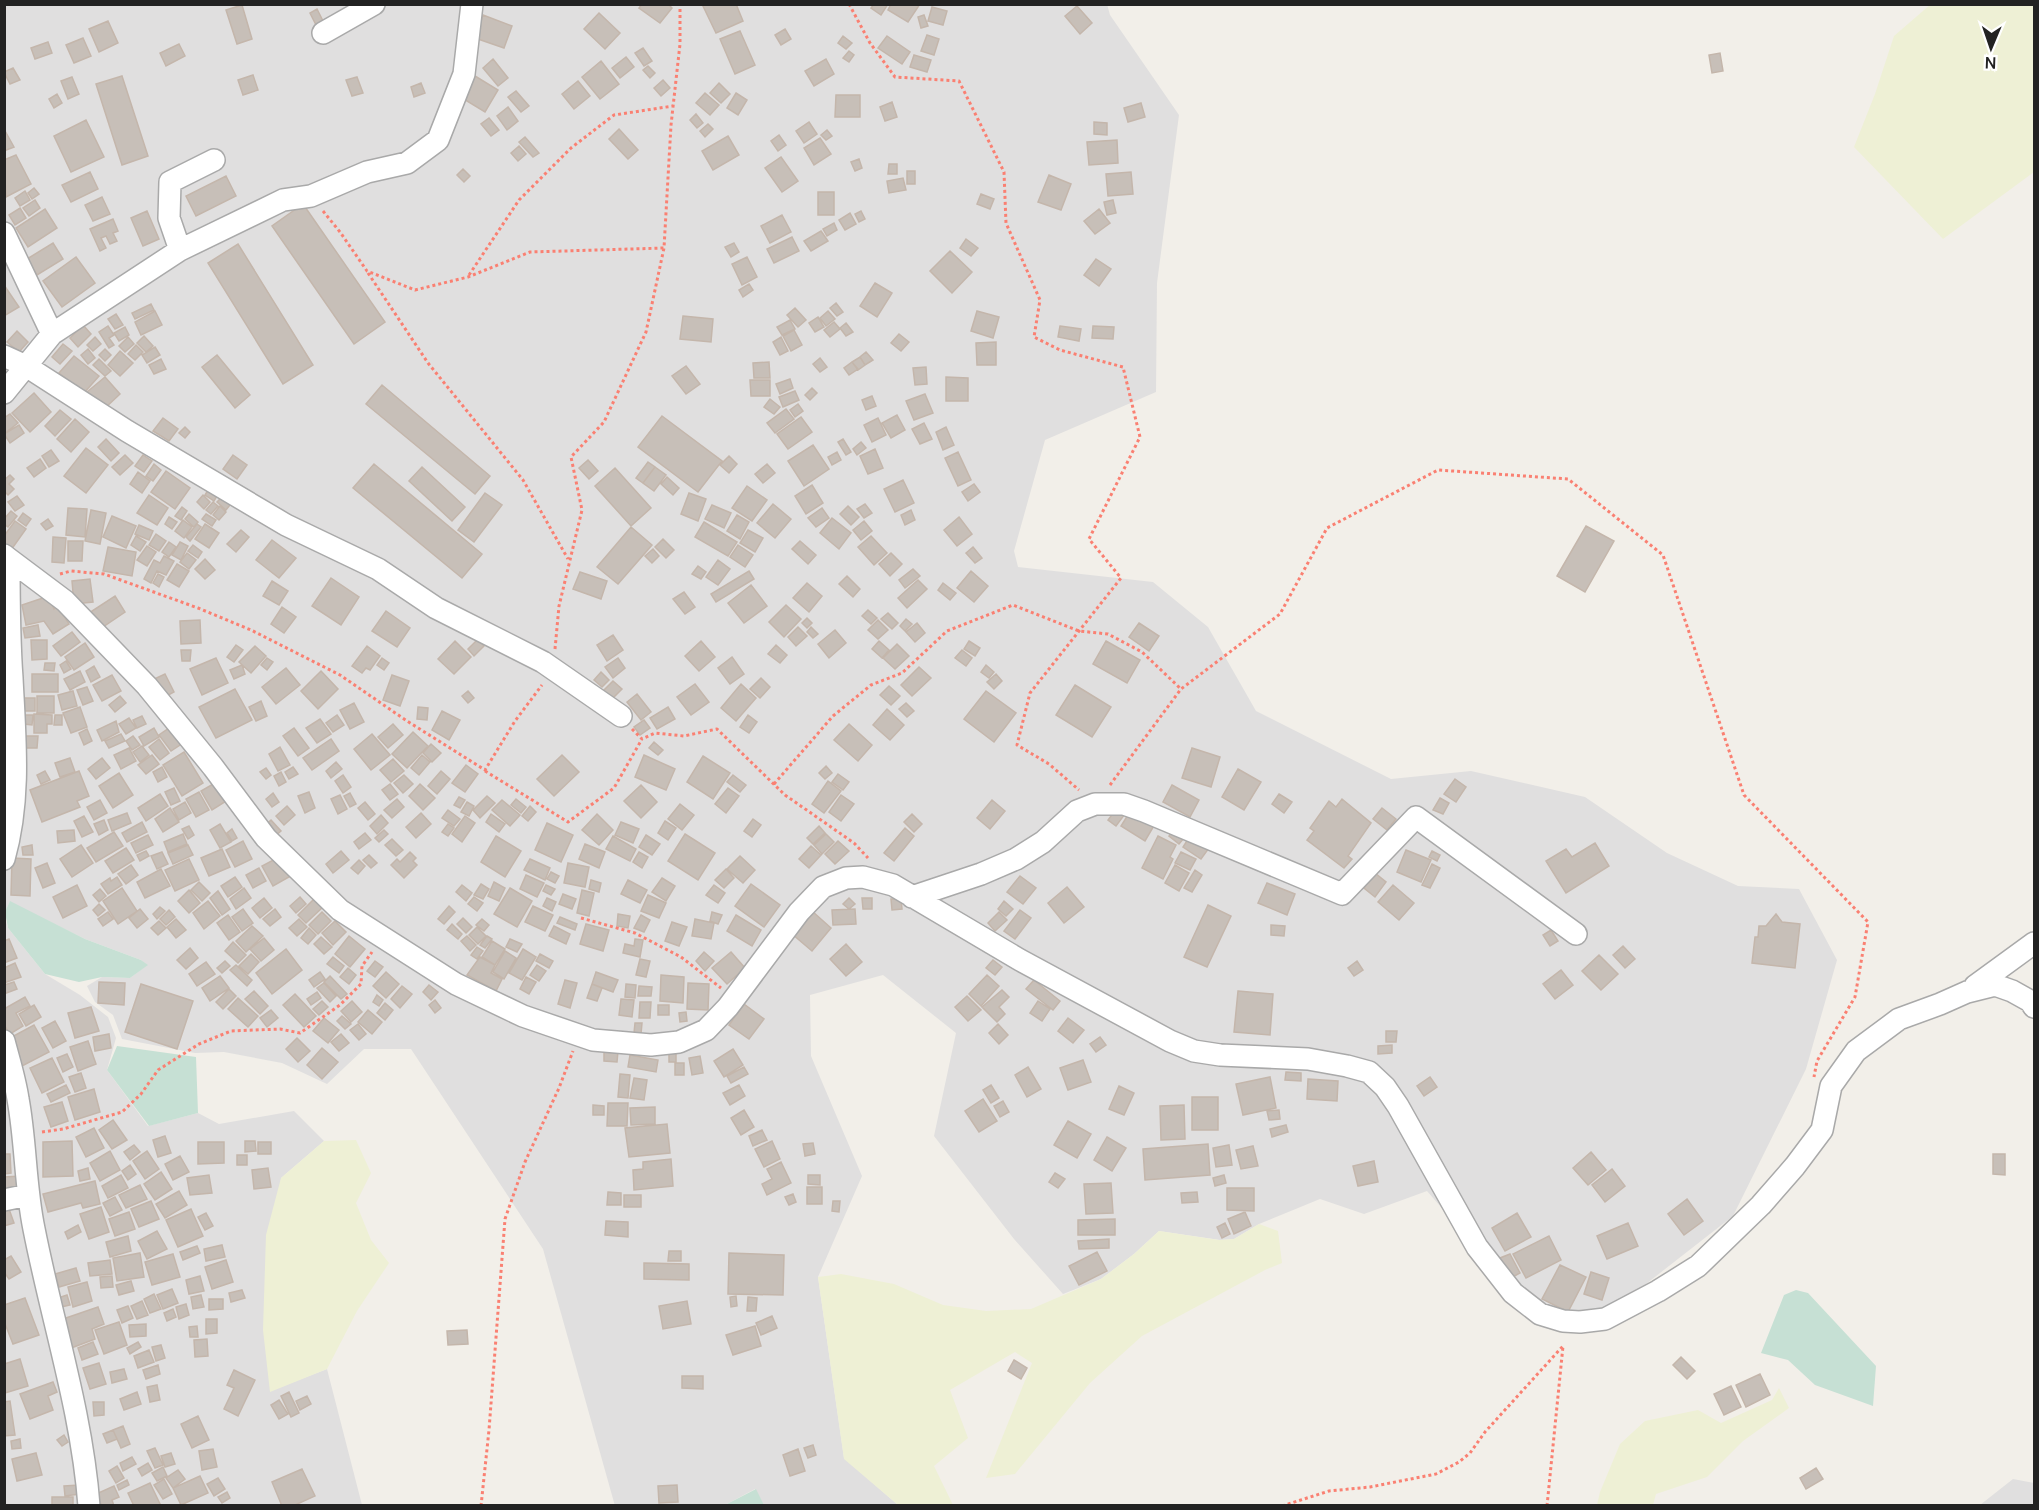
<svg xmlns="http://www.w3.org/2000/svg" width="2039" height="1510" font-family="Manrope,sans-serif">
	<rect width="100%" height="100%" fill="#f2efe9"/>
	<path fill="#e0dfdf" d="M1107,4l3,11 69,100 -22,168 -1,109 -111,48 -31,111 4,16 135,15 55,45 48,84 135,68 80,-8 114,26 82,56 71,33 61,3 38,71 -31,109 -73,147 -105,82 -41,20 -43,-7 -44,-36 -73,-84 -63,23 -44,-15 -61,25 -25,15 -14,1 -61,-9 -25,23 -33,25 -38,15 -49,-55 -80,-103 22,-103 -73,-58 -73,20 1,61 51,120 -44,101 26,181 54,47h-134l-9,-16 -30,16 -110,1 -72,-257 -132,-200h-47l-37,35 -45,-21 -58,-11 -29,1 -73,-14 -9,-24 -18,-13 -8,-16 15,-9 28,1 17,-13 -6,-5 -56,-21 -75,-37 -5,10v-907z
		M4,914l4,14 37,46 35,21 28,22 8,21 -9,32 41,56 50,-13 21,11 75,-13 30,30 -43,37 -11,213 57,-22 35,136h-357z
		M2013,1479l21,4v22h-54z"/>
	<path fill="#eef0d5" d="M1931,4l103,1v167l-91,67 -89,-92 21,-53 19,-58z
		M356,1140l15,33 -15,30 15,37 18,23 -32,48 -30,58 -57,23 -7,-62 3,-95 15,-57 43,-37z
		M1259,1224l19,7 4,32 -17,7 -123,66 -52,47 -75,91 -29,4 46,-115 -17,-11 -65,38 18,48 -34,28 19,39h-55l-54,-46 -26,-182 23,-3 53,10 49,21 43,6 45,-2 70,-30 33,-25 25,-23 60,9 15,-1z
		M1779,1388l10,20 -46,33 -36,36 -51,17 -3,11h-56l3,-13 20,-48 25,-23 53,-11 23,13 51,-23z"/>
	<path fill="#c6e0d4" d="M10,901l75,38 56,21 7,5 -18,13 -28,-1 -23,5 -34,-8 -37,-46 -3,-16z
		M117,1046l79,11 2,56 -49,13 -42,-56z
		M1796,1290l12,3 68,73 -3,40 -58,-21 -27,-25 -27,-7 23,-58z
		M756,1489l8,16h-39z"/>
	<path fill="#c7bfb8" stroke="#c4b6ab" stroke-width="1.5" d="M642,4h26l4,4 -12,15 -21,-15z
		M702,4h34l7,17 -27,12z
		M874,4h14l-7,11 -10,-7z
		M891,4h29l-12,18 -20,-12z
		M242,5l10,34 -15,5 -11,-34z
		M1077,6l15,17 -12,11 -15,-18z
		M932,7l15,4 -4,14 -15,-4z
		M317,9l6,12 -7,4 -6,-12z
		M599,13l21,20 -15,16 -21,-20z
		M483,15l29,11 -8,22 -29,-10z
		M924,15l4,11 -7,2 -3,-11z
		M108,21l10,22 -19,9 -10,-23z
		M785,29l6,10 -10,6 -6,-10z
		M740,31l15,34 -20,9 -15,-35z
		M927,35l12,4 -5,16 -13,-4z
		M843,36l9,7 -6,6 -8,-6z
		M887,36l23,16 -8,12 -24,-16z
		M83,38l8,18 -17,7 -8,-18z
		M48,42l4,11 -17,6 -4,-11z
		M179,44l6,12 -19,10 -6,-13z
		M643,48l9,13 -8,5 -9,-13z
		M849,51l5,4 -5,7 -6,-4z
		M1720,53l3,18 -11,2 -3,-18z
		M914,55l17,5 -4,12 -17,-5z
		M626,57l8,10 -14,11 -8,-10z
		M493,59l15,19 -10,8 -15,-18z
		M826,59l8,15 -20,12 -9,-15z
		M601,61l18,23 -19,15 -18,-22z
		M648,66l7,7 -5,5 -7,-8z
		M13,68l7,12 -10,4 -6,-12z
		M253,75l5,15 -15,5 -5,-15z
		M122,76l26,80 -26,9 -26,-81z
		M475,76l23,14 -13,22 -23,-14z
		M72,77l7,17 -11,5 -7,-18z
		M357,77l6,16 -11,3 -6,-16z
		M663,80l7,8 -9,8 -7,-8z
		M578,81l12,15 -16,13 -12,-15z
		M421,83l4,10 -11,4 -3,-10z
		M719,83l11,11 -9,9 -11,-10z
		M516,91l13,15 -8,6 -13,-15z
		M705,93l14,12 -9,10 -14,-12z
		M736,93l11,7 -9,15 -11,-7z
		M57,94l5,9 -8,5 -5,-9z
		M836,95h24v22h-25z
		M892,102l5,15 -12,4 -5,-14z
		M1141,103l4,14 -17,5 -4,-14z
		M508,107l10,14 -11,9 -10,-14z
		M696,114l7,9 -6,5 -7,-8z
		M489,118l10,12 -8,6 -10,-12z
		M86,120l18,37 -33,15 -17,-36z
		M809,122l8,12 -13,9 -8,-12z
		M1094,122l13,1v12l-13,-1z
		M708,124l5,5 -8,8 -5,-6z
		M4,129l10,18 -10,4z
		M619,129l19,21 -10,9 -19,-20z
		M827,130l5,6 -6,4 -5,-5z
		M779,135l7,10 -8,6 -7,-10z
		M728,136l11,19 -26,15 -11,-19z
		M525,137l14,16 -6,4 -14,-15z
		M820,138l11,16 -17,11 -10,-17z
		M1117,140l1,23 -29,2 -2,-23z
		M519,146l7,8 -8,7 -7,-8z
		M16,155l15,29 -25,13 -2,-37z
		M781,157l17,24 -16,11 -17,-24z
		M859,159l3,9 -7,3 -4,-9z
		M889,164h8v10h-9z
		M463,169l7,7 -6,6 -7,-7z
		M907,171h8v13h-8z
		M90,172l8,17 -27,13 -9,-17z
		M1131,172l2,22 -25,2 -2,-22z
		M1049,175l22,9 -10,26 -23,-8z
		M226,176l10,20 -40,20 -10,-20z
		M903,178l3,12 -17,3 -2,-12z
		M34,188l5,6 -7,5 -4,-6z
		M25,191l5,9 -10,6 -5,-8z
		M818,192h16v23h-16z
		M981,194l13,5 -4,10 -13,-5z
		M102,197l8,17 -17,7 -8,-16z
		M35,200l5,8 -11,8 -6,-8z
		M1113,200l3,13 -9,2 -3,-13z
		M303,204l82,118 -31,22 -82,-118z
		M20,208l6,10 -11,7 -6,-10z
		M45,209l12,19 -29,19 -12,-19z
		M1099,209l11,14 -15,11 -11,-13z
		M147,211l12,28 -16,7 -12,-28z
		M861,211l4,8 -6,3 -4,-8z
		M850,213l6,11 -11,6 -6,-10z
		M782,215l9,17 -21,11 -9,-17z
		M113,219l5,12 -5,2 4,8 -7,3 -4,-8 -5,2 5,10 -6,3 -10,-22z
		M834,223l3,7 -10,6 -4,-7z
		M821,231l7,10 -17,10 -7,-10z
		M792,237l7,14 -25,12 -7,-14z
		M966,239l12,9 -7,8 -11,-8z
		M53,243l10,16 -26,16 -10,-16z
		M734,243l5,9 -8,5 -6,-10z
		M238,244l75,121 -30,19 -75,-121z
		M950,251l22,21 -20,21 -22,-22z
		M76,257l19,26 -33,24 -19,-26z
		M747,257l10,20 -15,8 -10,-21z
		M1096,259l15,10 -12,17 -15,-11z
		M875,283l17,10 -15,24 -17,-11z
		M749,284l4,6 -10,7 -4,-7z
		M4,285l15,22 -15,9z
		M836,303l7,9 -6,4 -7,-8z
		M151,304l3,6 -19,9 -3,-6z
		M795,308l11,12 -8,7 -11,-12z
		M155,311l7,14 -21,10 -6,-13z
		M828,311l7,8 -9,7 -6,-8z
		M977,311l22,6 -6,21 -22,-7z
		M116,314l7,11 -8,4 -7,-10z
		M683,316l30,3 -2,23 -31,-3z
		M818,317l6,10 -9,5 -6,-9z
		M790,320l5,9 -13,6 -5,-8z
		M834,322l6,7 -10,8 -6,-7z
		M846,323l7,9 -7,4 -6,-8z
		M83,325l8,9 -13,13 -8,-9z
		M108,326l6,9 -5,3 5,7 -5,3 -10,-16z
		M1060,326l21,3 -2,12 -21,-4z
		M1093,326l21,1 -1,12 -21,-1z
		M125,327l4,8 -10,6 -5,-8z
		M794,330l8,15 -11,6 -8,-15z
		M17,331l11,11 -9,10 -12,-10z
		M899,334l10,8 -8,9 -10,-8z
		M144,336l9,10 -7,6 -9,-9z
		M95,337l6,7 -8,7 -6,-6z
		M128,337l6,7 -9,8 -6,-6z
		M781,337l7,14 -8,4 -7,-13z
		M996,342v23h-19l-1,-22z
		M63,344l9,7 -12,13 -8,-7z
		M136,345l7,7 -8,8 -7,-6z
		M155,347l5,8 -13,8 -5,-8z
		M88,349l7,9 -7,6 -7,-9z
		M105,349l6,6 -6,6 -6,-6z
		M120,351l13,12 -13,13 -12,-11z
		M866,352l7,8 -8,5 -5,-8z
		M217,355l33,40 -15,13 -33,-41z
		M74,356l25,20 -15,17 -25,-20z
		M860,357l5,8 -7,5 -6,-8z
		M820,358l7,9 -7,5 -7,-8z
		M99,359l12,12 -6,5 -12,-11z
		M161,359l5,10 -12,5 -5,-9z
		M769,362l1,16h-16l-1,-15z
		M852,362l6,7 -9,6 -5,-7z
		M686,366l14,18 -14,10 -14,-18z
		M926,367l1,17 -12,1 -2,-17z
		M105,377l15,17 -17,16 -16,-18z
		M946,377l22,1v23h-22z
		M790,379l3,9 -13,6 -4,-10z
		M750,380h20v16h-19z
		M382,385l108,91 -15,18 -109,-90z
		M812,388l5,5 -7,7 -5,-5z
		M795,391l4,9 -16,7 -4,-10z
		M34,393l17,19 -21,20 -18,-19z
		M925,394l8,19 -19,7 -8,-19z
		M872,396l4,10 -10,4 -4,-10z
		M770,399l10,8 -6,7 -10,-7z
		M798,404l5,7 -8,6 -5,-7z
		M786,409l8,10 -19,14 -8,-10z
		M60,410l11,9 -16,17 -10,-10z
		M10,414l8,9 -13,10 -1,-15z
		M897,415l8,15 -14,8 -9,-15z
		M662,416l60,45 -24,31 -60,-45z
		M801,417l11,15 -24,17 -11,-15z
		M163,418l15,11 -9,12 -16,-10z
		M878,418l8,17 -14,7 -8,-17z
		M75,419l14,13 -18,20 -14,-13z
		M924,423l8,16 -12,5 -8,-15z
		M19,425l5,8 -14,10 -6,-9z
		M185,427l5,5 -5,6 -6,-5z
		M946,427l8,18 -11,5 -7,-18z
		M106,439l13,14 -8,8 -13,-14z
		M843,439l8,13 -5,3 -8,-13z
		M861,442l5,6 -9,7 -4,-6z
		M813,445l16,24 -25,17 -16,-25z
		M86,448l22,17 -22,28 -22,-17z
		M875,449l8,19 -15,6 -8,-18z
		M51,450l8,11 -10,6 -7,-11z
		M837,452l4,8 -9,5 -4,-8z
		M958,452l13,28 -13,6 -13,-28z
		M125,455l8,8 -13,12 -8,-8z
		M143,455l9,6 -8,11 -9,-6z
		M233,455l14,10 -10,14 -14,-10z
		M729,456l8,8 -8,9 -9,-8z
		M40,459l6,9 -12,9 -7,-9z
		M588,460l10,11 -9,8 -10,-11z
		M648,462l7,5 -12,16 -7,-5z
		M154,464l7,6 -8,11 -7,-5z
		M374,464l108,90 -20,24 -109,-90z
		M767,464l8,9 -12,10 -8,-9z
		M422,467l43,40 -13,14 -43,-40z
		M655,467l11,8 -12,16 -11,-8z
		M615,468l36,40 -20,18 -36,-40z
		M166,471l24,17 -15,21 -24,-17z
		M138,472l12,9 -8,12 -12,-9z
		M10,475l4,4 -5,5 5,5 -6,6 -4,-4v-11z
		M667,477l12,11 -6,7 -12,-11z
		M903,480l11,23 -19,9 -11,-23z
		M974,484l6,8 -12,9 -6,-9z
		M812,485l11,18 -17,11 -11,-18z
		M747,486l20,14 -15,21 -20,-13z
		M208,490l9,6 -3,5 -9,-6z
		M485,493l17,12 -28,37 -16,-12z
		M689,493l17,6 -8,22 -17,-7z
		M149,495l19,13 -11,17 -20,-12z
		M203,495l7,7 -6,7 -7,-7z
		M17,496l7,9 -9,6 -7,-9z
		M221,498l9,7 -4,5 -9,-8z
		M213,502l5,4 -7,8 -5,-4z
		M773,504l18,15 -16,19 -18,-15z
		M865,504l7,9 -8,5 -7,-9z
		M712,505l19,8 -7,15 -19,-9z
		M220,506l6,6 -7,8 -6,-5z
		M848,506l11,11 -8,8 -11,-11z
		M182,507l5,4 -6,9 -6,-4z
		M68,508l19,1 -2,28 -19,-2z
		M822,508l7,10 -13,9 -8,-9z
		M91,510l15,3 -6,31 -15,-3z
		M911,510l4,10 -10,5 -4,-10z
		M11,511l6,5 -9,11 -4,-3v-5z
		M23,513l8,6 -5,7 -8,-6z
		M189,514l9,8 -4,5 -9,-8z
		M206,514l10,6 -4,6 -10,-7z
		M737,515l12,7 -9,17 -13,-8z
		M112,516l24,10 -10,22 -23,-11z
		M169,517l8,5 -5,7 -7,-5z
		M959,517l13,17 -15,12 -13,-16z
		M832,518l19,15 -12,16 -19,-16z
		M48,519l5,7 -7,4 -5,-6z
		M183,520l9,7 -8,11 -9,-7z
		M15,521l11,8 -15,21 -7,-4v-10z
		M864,521l8,10 -11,9 -8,-10z
		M704,522l33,20 -9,14 -33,-19z
		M197,524l4,3 -11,14 -4,-4z
		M205,524l14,9 -10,15 -14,-9z
		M139,525l14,6 -4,9 -14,-6z
		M1586,526l28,15 -29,51 -28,-16z
		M631,527l21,18 -34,39 -21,-17z
		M241,530l8,7 -13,15 -9,-8z
		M748,530l15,8 -8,14 -15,-9z
		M156,534l10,7 -7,10 -10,-6z
		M136,536l10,6 -6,9 -9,-6z
		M871,536l16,17 -13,12 -16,-18z
		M53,537l13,1 -2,25 -12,-1z
		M663,539l11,11 -8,8 -11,-11z
		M272,540l24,18 -17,20 -23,-18z
		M68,541h15l-1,20h-14z
		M800,541l16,14 -8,9 -16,-15z
		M169,542l7,5 -7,10 -7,-5z
		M180,542l8,4 -7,14 -9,-5z
		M193,545l9,7 -4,6 -10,-7z
		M738,545l15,10 -8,12 -15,-10z
		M147,546l9,6 -9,14 -10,-6z
		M108,547l28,5 -4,24 -29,-5z
		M973,547l9,11 -7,5 -9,-10z
		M653,549l6,7 -7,7 -7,-7z
		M187,553l9,7 -7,9 -9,-7z
		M891,553l11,11 -12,12 -11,-12z
		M164,556l10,5 -8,14 -9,-4 -6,12 -7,-4 10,-19 6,3z
		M205,559l10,11 -10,9 -10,-10z
		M718,560l12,9 -12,16 -12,-8z
		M177,564l12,7 -10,16 -12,-7z
		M698,566l8,6 -5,7 -9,-5z
		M913,569l7,7 -15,12 -6,-8z
		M749,571l5,8 -38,23 -5,-8z
		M971,571l17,15 -14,16 -17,-14z
		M580,572l27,9 -6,18 -28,-10z
		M158,574l6,3 -5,10 -6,-4z
		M847,576l13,13 -7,8 -14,-13z
		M331,578l28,19 -18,28 -29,-19z
		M90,579l3,23 -19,2 -2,-23z
		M918,580l9,9 -20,19 -9,-10z
		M272,581l16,10 -9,14 -16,-9z
		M807,583l15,13 -13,16 -16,-14z
		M943,583l13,10 -6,7 -12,-10z
		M751,585l16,21 -23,17 -16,-20z
		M684,592l11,15 -10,7 -12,-15z
		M49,596l5,13 4,-3 11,18 -16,10 -9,-13 -18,4 -4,-20z
		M115,596l10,16 -25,17 -11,-16z
		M786,605l15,14 -17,18 -15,-15z
		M282,607l14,10 -12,16 -13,-9z
		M868,610l9,8 -6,6 -9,-8z
		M386,611l24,17 -13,19 -25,-16z
		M888,613l10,10 -6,6 -11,-10z
		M807,618l5,5 -5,5 -5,-5z
		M906,619l6,5 -7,7 -5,-5z
		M200,620l1,23 -20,1 -1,-23z
		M878,620l10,10 -10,9 -10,-9z
		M917,623l8,10 -10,9 -9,-10z
		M1139,623l20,13 -10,15 -20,-14z
		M38,625l2,11 -15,2 -2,-10z
		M798,627l9,9 -11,10 -8,-9z
		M811,627l7,7 -5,4 -6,-6z
		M835,630l11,13 -17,15 -11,-14z
		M72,632l8,10 -19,14 -8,-10z
		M613,635l10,15 -16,11 -10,-16z
		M478,639l6,7 -10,10 -6,-7z
		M31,640h16v19l-15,1z
		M455,641l16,16 -17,17 -16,-15z
		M701,641l14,16 -16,14 -14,-15z
		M879,641l10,9 -7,8 -10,-9z
		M969,641l11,7 -5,8 -11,-7z
		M1106,641l34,19 -13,23 -34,-19z
		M85,643l9,14 -20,13 -9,-13z
		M897,644l12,12 -14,13 -12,-11z
		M236,645l7,5 -9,12 -7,-5z
		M776,645l11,10 -7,8 -12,-9z
		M255,646l11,10 -15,17 -12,-11z
		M367,646l13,10 -10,14 -4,-2 -4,5 -10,-7z
		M181,650h10l-1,11h-8z
		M962,650l10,8 -6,8 -11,-8z
		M732,657l12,17 -14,10 -12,-16z
		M216,658l12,25 -26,12 -12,-26z
		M267,658l6,4 -6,8 -6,-5z
		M382,658l7,5 -5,7 -7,-5z
		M618,658l7,10 -12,10 -8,-11z
		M66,661l5,8 -7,4 -4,-8z
		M45,663h10l-1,8 -10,-1z
		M242,665l3,9 -11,5 -4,-9z
		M986,665l8,7 -5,6 -8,-6z
		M94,666l6,11 -9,5 -5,-11z
		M919,667l12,11 -19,18 -11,-11z
		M286,668l14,17 -24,19 -14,-17z
		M80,671l5,11 -15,8 -6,-11z
		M321,671l17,18 -20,20 -17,-18z
		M601,672l8,8 -7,7 -8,-7z
		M32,674h26v18h-26z
		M165,674l9,18 -13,7 -9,-19z
		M996,674l6,7 -8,8 -7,-7z
		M112,675l9,16 -19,10 -9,-16z
		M392,675l17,6 -9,25 -17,-6z
		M761,678l9,9 -10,11 -10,-9z
		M613,681l9,8 -10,10 -9,-8z
		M695,684l14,18 -18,13 -14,-18z
		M741,684l15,14 -20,23 -15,-13z
		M1075,685l36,22 -19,30 -36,-22z
		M889,686l11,10 -9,9 -11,-10z
		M87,687l6,14 -10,4 -6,-15z
		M235,689l17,31 -36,18 -17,-31z
		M73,691l4,15 -15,4 -4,-15z
		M468,691l6,7 -6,5 -6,-7z
		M986,691l30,22 -22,29 -30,-23z
		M637,694l14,18 -10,8 -14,-18z
		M37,696h17v17h-17z
		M120,696l6,7 -11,9 -6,-7z
		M21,698h14v13h-15z
		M261,701l6,15 -11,5 -7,-14z
		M354,703l10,19 -14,7 -10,-19z
		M906,703l8,8 -7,6 -8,-8z
		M80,707l7,20 -16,6 -8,-20z
		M418,707l10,1 -1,12 -10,-1z
		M668,707l7,12 -18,10 -7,-11z
		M887,709l17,16 -14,15 -17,-15z
		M442,711l18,9 -11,20 -17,-10z
		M34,714l18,1v9h-5v9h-13z
		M25,715h8l-1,10 -8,-1z
		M55,715h7v10h-8z
		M337,715l7,10 -11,7 -7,-9z
		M748,715l9,7 -8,11 -9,-6z
		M142,716l4,8 -9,4 -4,-8z
		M129,718l7,10 -10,6 -7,-10z
		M320,719l11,15 -14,9 -11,-15z
		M644,720l6,8 -10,7 -6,-8z
		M116,721l3,11 -17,9 -5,-11z
		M393,724l10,11 -15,13 -10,-11z
		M849,724l23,21 -14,16 -24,-21z
		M172,726l11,17 -12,8 -12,-16z
		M154,728l5,9 -15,9 -5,-9z
		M294,728l15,20 -11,8 -15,-20z
		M87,729l5,12 -8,4 -5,-12z
		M413,732l15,14 -21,22 -15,-14z
		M121,734l4,7 -16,7 -4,-7z
		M372,734l18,21 -19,15 -17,-21z
		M22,736h16l-1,12h-15z
		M133,736l7,9 -8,5 -6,-9z
		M159,739l10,14 -9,7 -11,-13z
		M331,739l8,12 -27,19 -9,-12z
		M654,742l9,8 -5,5 -9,-7z
		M431,744l10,9 -9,9 -9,-9z
		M142,746l7,9 -9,7 -7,-10z
		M280,747l10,18 -12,6 -9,-17z
		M129,748l7,13 -15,8 -7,-14z
		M1192,748l28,9 -9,30 -29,-9z
		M184,752l19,31 -21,13 -19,-31z
		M152,755l7,9 -13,10 -8,-9z
		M422,755l8,7 -11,13 -8,-7z
		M562,755l17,17 -25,24 -17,-17z
		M644,755l31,14 -9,21 -31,-13z
		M703,756l27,17 -17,26 -26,-17z
		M70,758l5,14 -15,5 -5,-14z
		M102,758l8,10 -14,11 -8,-10z
		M393,759l11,12 -13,11 -11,-12z
		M336,762l6,7 -11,9 -5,-7z
		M466,765l12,9 -13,18 -13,-9z
		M826,766l6,7 -7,6 -6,-6z
		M162,767l5,10 -9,5 -5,-10z
		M293,767l5,7 -9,5 -4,-7z
		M266,768l5,7 -5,4 -6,-7z
		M1238,769l23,13 -17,28 -22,-13z
		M45,771l5,9 -9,4 -4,-9z
		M79,771l10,25 -12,5 3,6 -38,15 -12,-32z
		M441,771l9,8 -13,15 -9,-8z
		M281,772l5,10 -7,4 -5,-10z
		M119,773l14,22 -20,13 -14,-22z
		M838,774l11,8 -6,8 -11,-8z
		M343,775l8,12 -8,6 -8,-12z
		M404,775l9,9 -10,9 -9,-10z
		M733,775l13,10 -6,7 -13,-10z
		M1455,779l11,8 -10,15 -12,-8z
		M220,780l11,18 -19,12 -11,-19z
		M828,781l13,10 -17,22 -12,-9z
		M390,784l8,10 -8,6 -8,-10z
		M420,784l15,14 -12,12 -14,-14z
		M641,785l16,17 -16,16 -17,-17z
		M1172,785l27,15 -9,17 -27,-15z
		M174,788l6,13 -9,4 -6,-13z
		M728,788l11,8 -13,17 -11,-9z
		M199,792l10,18 -13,7 -10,-18z
		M309,792l6,16 -10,5 -7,-17z
		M273,793l6,9 -7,5 -6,-8z
		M350,793l6,11 -6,3 -6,-11z
		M160,794l8,12 -22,15 -8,-13z
		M1279,794l13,8 -8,11 -12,-9z
		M340,795l7,14 -9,5 -7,-15z
		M841,795l13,9 -13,17 -12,-9z
		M487,796l8,7 -15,15 -7,-8z
		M459,797l6,3 -5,8 -6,-3z
		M1440,798l9,5 -6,11 -10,-4z
		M397,799l7,8 -12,11 -8,-8z
		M516,799l10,8 -5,6 -10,-8z
		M1342,799l29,24 -23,33 4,3 -8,9 -37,-28 7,-9 -4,-3 19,-27 7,6z
		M100,800l7,13 -13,7 -7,-13z
		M502,800l18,15 -10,11 -18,-16z
		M992,800l13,11 -15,18 -13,-11z
		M185,802l6,11 -12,7 -6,-11z
		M365,802l10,12 -7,6 -10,-12z
		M467,802l7,4 -5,10 -8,-4z
		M680,804l14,11 -12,15 -14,-11z
		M287,806l8,9 -11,10 -8,-9z
		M530,806l6,6 -8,9 -6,-5z
		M170,808l9,14 -16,10 -8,-13z
		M1117,808l8,6 -9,12 -8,-6z
		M1382,808l14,11 -9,11 -14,-11z
		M448,810l12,9 -6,7 -12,-8z
		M1131,810l24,14 -10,17 -24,-15z
		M127,813l4,10 -19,8 -4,-11z
		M421,813l10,11 -15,14 -10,-11z
		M491,814l14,10 -6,8 -13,-10z
		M597,814l16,16 -14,15 -17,-15z
		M912,814l10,10 -8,8 -10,-10z
		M381,815l7,8 -11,11 -7,-8z
		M84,816l9,16 -11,5 -8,-16z
		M465,816l10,7 -13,19 -10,-8z
		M753,819l8,6 -9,12 -8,-6z
		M104,820l4,10 -9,5 -5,-11z
		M271,820l10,11 -7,6 -10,-11z
		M665,821l11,7 -8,12 -10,-7z
		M142,822l5,10 -20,10 -5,-9z
		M621,822l18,7 -6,14 -18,-8z
		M547,823l26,12 -12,27 -26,-12z
		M220,824l11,18 -11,6 -10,-18z
		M448,824l6,4 -6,8 -6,-4z
		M189,826l5,9 -6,4 -6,-10z
		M819,826l6,7 -12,11 -6,-6z
		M905,828l9,8 -20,25 -10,-8z
		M232,829l5,9 -5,3 -5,-8z
		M1174,829l11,8 -6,7 -10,-8z
		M74,830l1,11 -17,2 -1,-12z
		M384,830l4,4 -9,8 -4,-4z
		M114,832l9,14 -27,16 -9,-14z
		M365,833l6,7 -12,9 -5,-7z
		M183,834l4,10 -19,8 -4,-10z
		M685,834l30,19 -17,27 -30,-19z
		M826,834l8,8 -12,12 -8,-9z
		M148,835l5,10 -17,8 -5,-10z
		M646,835l14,9 -8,11 -13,-8z
		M496,836l25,15 -16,26 -24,-15z
		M613,836l23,13 -6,12 -24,-12z
		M1158,836l18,9 -6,12 3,2 -10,20 -21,-11z
		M1190,836l19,12 -8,11 -18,-12z
		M392,839l11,11 -7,6 -11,-11z
		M243,841l9,18 -17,8 -9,-17z
		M838,841l11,10 -14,13 -10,-10z
		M1595,843l14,23 -43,27 -20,-32 20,-12 6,8z
		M585,844l20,8 -6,16 -20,-9z
		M32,845l1,10h-10l-1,-8z
		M81,845l12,18 -21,14 -12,-18z
		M188,845l5,10 -20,9 -5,-11z
		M811,846l10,9 -12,13 -10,-9z
		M126,848l8,12 -21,13 -8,-12z
		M222,849l8,18 -21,9 -8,-18z
		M1406,850l25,10 -10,22 -24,-10z
		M146,851l3,5 -9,5 -3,-6z
		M341,851l8,9 -16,13 -7,-9z
		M1432,851l8,4 -3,6 -8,-4z
		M162,852l6,12 -11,5 -6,-13z
		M410,852l6,6 -3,3 4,4 -13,13 -13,-13 6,-6 3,3z
		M639,852l9,5 -6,11 -9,-6z
		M1181,852l15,7 -6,11 -15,-7z
		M369,855l8,8 -6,5 -8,-8z
		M740,856l15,14 -12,13 -16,-14z
		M279,857l10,20 -16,9 -11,-20z
		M12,858l19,1 -1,37 -19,-1z
		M189,859l10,21 -24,11 -10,-21z
		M530,859l20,9 -5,12 -21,-10z
		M359,860l6,6 -7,8 -7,-6z
		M47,863l8,20 -12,5 -8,-20z
		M568,863l21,4 -4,20 -21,-4z
		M1432,864l8,4 -10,20 -8,-3z
		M131,865l7,10 -12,9 -8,-10z
		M1175,865l14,8 -10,18 -14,-8z
		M259,868l7,13 -13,7 -7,-13z
		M161,869l9,17 -25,12 -8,-16z
		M726,869l8,9 -10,10 -9,-8z
		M1195,870l7,5 -10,17 -8,-4z
		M551,872l8,4 -4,7 -8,-4z
		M1375,873l11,9 -11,15 -11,-9z
		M526,875l18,8 -7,14 -17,-8z
		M1020,876l16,12 -13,16 -16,-12z
		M117,877l5,8 -14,9 -7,-10 9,-6 1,3z
		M235,877l7,10 -14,10 -7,-11z
		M662,878l13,8 -9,15 -14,-9z
		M591,880l10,3 -2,9 -10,-3z
		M628,880l19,10 -7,13 -19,-9z
		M199,882l11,11 -8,8 -11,-11z
		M494,882l11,6 -6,13 -11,-5z
		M1267,883l28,11 -8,21 -29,-12z
		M481,884l8,5 -6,10 -9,-4z
		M751,884l29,21 -16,22 -29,-21z
		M77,885l10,21 -24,12 -10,-21z
		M462,885l10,8 -6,8 -10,-9z
		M546,885l9,4 -4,6 -8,-4z
		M714,885l11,8 -7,10 -12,-8z
		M1393,885l21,18 -15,17 -21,-18z
		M1067,887l17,20 -20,16 -16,-20z
		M122,888l15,23 -19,13 -15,-23z
		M244,888l7,10 -15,11 -6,-10z
		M510,888l22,13 -15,26 -23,-13z
		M100,889l6,7 -7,6 -6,-7z
		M189,890l11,13 -11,10 -11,-12z
		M582,890l12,3 -5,23 -12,-3z
		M218,891l12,18 -8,6 -12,-17z
		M563,894l13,5 -4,10 -13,-5z
		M648,895l18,8 -7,15 -18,-7z
		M300,897l6,7 -10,9 -6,-7z
		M474,897l9,6 -6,8 -9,-7z
		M264,898l8,10 -12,10 -8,-10z
		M315,898l9,8 -18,17 -8,-8z
		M547,898l9,4 -4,9 -9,-5z
		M849,898l6,6 -6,5 -6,-5z
		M862,898h10v11h-9z
		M891,899h10l1,10 -10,1z
		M208,901l12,15 -16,13 -11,-16z
		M1004,901l9,8 -7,7 -8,-7z
		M99,904l6,6 -7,6 -5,-6z
		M1208,905l23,11 -24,51 -23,-10z
		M449,906l6,6 -11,12 -6,-5z
		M533,906l20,9 -8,16 -20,-9z
		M160,907l5,4 -8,8 -4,-5z
		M140,909l8,10 -11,9 -8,-10z
		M243,909l10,14 -11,8 -10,-14z
		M275,909l6,8 -11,9 -7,-7z
		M855,909l1,15 -23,1 -1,-15z
		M169,910l6,7 -9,8 -6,-6z
		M1020,910l11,8 -16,21 -11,-8z
		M812,911l19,17 -19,23 -20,-17z
		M108,912l5,7 -10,7 -5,-7z
		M322,912l9,9 -13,13 -9,-9z
		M712,912l10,3 -4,9 -8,-3z
		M999,912l8,8 -12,11 -7,-8z
		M618,914l12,2 -2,12 -11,-2z
		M1776,914l6,8 18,2 -5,44 -43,-5 3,-26h3l1,-11h7z
		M228,915l12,17 -11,8 -12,-17z
		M641,915l9,5 -6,12 -10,-4z
		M736,915l25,15 -9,16 -25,-15z
		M560,917l17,7 -2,6 -18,-7z
		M463,918l9,9 -6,6 -9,-9z
		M176,919l10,11 -10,8 -9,-11z
		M299,919l8,8 -10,9 -8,-8z
		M482,919l7,6 -5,6 -8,-6z
		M695,919l19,4 -3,16 -19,-3z
		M159,921l7,7 -8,7 -7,-7z
		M335,921l11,11 -13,13 -11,-12z
		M672,922l15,5 -8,19 -14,-5z
		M452,924l10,10 -4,5 -11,-9z
		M586,924l23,6 -6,21 -23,-7z
		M1271,925l14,1 -1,10 -13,-1z
		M252,926l11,10 -17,16 -10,-11z
		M554,926l16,8 -4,10 -17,-8z
		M477,927l9,9 -8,8 -9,-9z
		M309,928l7,7 -8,9 -7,-6z
		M1551,930l7,11 -8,5 -7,-11z
		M349,936l16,13 -15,18 -15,-13z
		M467,936l9,9 -6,6 -9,-10z
		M487,936l5,3 -7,9 -5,-3z
		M321,937l11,10 -8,7 -10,-10z
		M264,938l10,12 -13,11 -11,-12z
		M9,939l8,19 -13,5v-22z
		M510,939l12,5 -5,8 -11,-5z
		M635,939l8,1 -3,17 -17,-4 2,-9 9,2z
		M492,941l13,8 -10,16 -13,-8z
		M233,942l13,13 -8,8 -13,-12z
		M846,944l16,18 -16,14 -16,-17z
		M1623,946l12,13 -10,9 -12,-13z
		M477,947l6,4 -6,8 -6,-4z
		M190,948l8,10 -12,11 -9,-9z
		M286,949l16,21 -30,24 -16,-21z
		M523,949l13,8 -14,23 -13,-7z
		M505,951l11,7 -12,21 -11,-7z
		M704,952l10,9 -9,10 -9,-10z
		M731,952l14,16 -18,16 -15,-16z
		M251,954l8,8 -11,12 -9,-8z
		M540,954l13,7 -4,7 -13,-7z
		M1599,955l19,19 -17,16 -19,-19z
		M333,957l11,9 -5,7 -12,-9z
		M480,957l15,8 -4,8 11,6 -6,12 -29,-16z
		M640,959l10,2 -4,16 -10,-2z
		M993,960l9,7 -7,8 -9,-7z
		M225,961l5,5 -8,7 -5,-5z
		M375,961l8,6 -8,10 -8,-6z
		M1357,961l6,9 -9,6 -6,-8z
		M206,962l9,12 -18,12 -8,-12z
		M15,963l6,14 -17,6v-15z
		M236,965l16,15 -5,6 -17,-16z
		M537,965l9,6 -7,10 -9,-6z
		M348,968l8,7 -7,9 -9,-7z
		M1561,970l12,15 -18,14 -12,-15z
		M320,972l5,7 -11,8 -5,-7z
		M386,972l13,12 -13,14 -13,-12z
		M596,972l22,8 -5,12 -21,-8z
		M661,975l23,2 -1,26 -23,-2z
		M987,975l12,11 -18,20 -12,-12z
		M220,976l9,12 -19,13 -8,-13z
		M330,976l17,18 -6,5 -17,-17z
		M526,977l10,5 -7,12 -9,-5z
		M565,980l12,3 -7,25 -12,-4z
		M1034,980l26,21 -7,9 -27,-21z
		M14,982l3,7 -13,5v-9z
		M99,982l26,1 -1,22 -26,-2z
		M324,983l12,13 -6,6 -13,-14z
		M688,983l21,1 -1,26 -21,-1z
		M141,984l52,17 -16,48 -52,-17z
		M592,984l10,4 -5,13 -10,-3z
		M626,984l10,1 -1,13 -10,-1z
		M429,985l9,7 -7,8 -8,-8z
		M402,986l10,8 -12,14 -9,-9z
		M639,986l13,1 -1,9h-13z
		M229,989l7,7 -13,13 -7,-7z
		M1002,990l7,7 -10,10 6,7 -8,8 -15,-15z
		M254,991l14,15 -8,8 -15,-15z
		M1238,991l35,3 -3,41 -36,-3z
		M317,992l4,6 -10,7 -4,-6z
		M295,994l21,22 -12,11 -21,-22z
		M377,995l6,5 -4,6 -6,-4z
		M967,996l14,14 -13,11 -13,-14z
		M25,997l5,9 -14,7 7,13 -13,8 -6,-9v-16z
		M238,998l20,18 -10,11 -20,-18z
		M621,999l13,1 -2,17 -13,-2z
		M435,1000l6,8 -6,5 -6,-8z
		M322,1001l6,6 -9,8 -6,-6z
		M352,1001l10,11 -11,10 -10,-11z
		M1038,1001l12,8 -8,12 -12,-8z
		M640,1002h11l-1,16h-11z
		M385,1003l8,7 -8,10 -8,-7z
		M744,1004l20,15 -15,20 -20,-14z
		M34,1005l7,12 -15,9 -7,-12z
		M658,1005h11v10h-11z
		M91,1007l8,24 -24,7 -7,-25z
		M271,1010l7,8 -11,9 -7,-9z
		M368,1010l14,12 -10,12 -14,-12z
		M686,1012l1,9 -7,1 -1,-9z
		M342,1016l9,8 -6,5 -8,-8z
		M324,1018l15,12 -11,13 -15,-12z
		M1068,1018l16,12 -11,13 -15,-12z
		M55,1021l11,20 -13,7 -11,-20z
		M635,1023h7l-1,11 -7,-1z
		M358,1024l8,10 -7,6 -9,-10z
		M998,1024l10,11 -9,9 -10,-11z
		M34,1025l15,27 -27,14 -14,-27z
		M1386,1031h11l-1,11h-10z
		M109,1034l2,14 -16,3 -2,-14z
		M341,1034l8,9 -10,8 -8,-9z
		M1100,1037l6,8 -10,7 -6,-8z
		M297,1038l13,13 -12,11 -12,-13z
		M88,1041l8,23 -18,7 -8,-24z
		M1392,1045v8l-14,1v-8z
		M322,1048l16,14 -16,17 -15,-14z
		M733,1049l10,16 -19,12 -10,-16z
		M604,1050l14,1 -1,11 -13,-1z
		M669,1052h7v10h-7z
		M67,1054l6,13 -10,5 -6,-14z
		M630,1055l28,5 -2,12 -28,-5z
		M700,1056l3,17 -11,2 -3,-17z
		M52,1058l12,24 -22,11 -12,-25z
		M1083,1060l8,22 -23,8 -8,-22z
		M675,1063h9v12h-9z
		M744,1067l4,7 -17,9 -4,-7z
		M1028,1067l13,22 -14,8 -12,-22z
		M1286,1072l15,1v8l-16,-1z
		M81,1073l5,15 -11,4 -6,-15z
		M620,1074l10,1 -2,23 -10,-1z
		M1270,1077l6,31 -33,7 -7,-31z
		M1430,1077l7,10 -13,9 -7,-10z
		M634,1078l13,2 -3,20 -14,-2z
		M1308,1079l30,2 -1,20 -30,-2z
		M66,1085l4,8 -19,9 -4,-8z
		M739,1085l6,11 -15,9 -7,-12z
		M991,1085l8,13 -8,5 -8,-13z
		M1119,1086l15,7 -10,22 -15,-6z
		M94,1089l6,23 -25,8 -7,-23z
		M1192,1097h26v33h-26z
		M983,1099l14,22 -18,11 -14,-21z
		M1003,1101l6,11 -9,5 -6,-11z
		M62,1102l6,19 -17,6 -7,-20z
		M608,1103h20l-1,23h-20z
		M593,1105l11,1v9h-11z
		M1184,1105l1,34 -24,1 -1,-34z
		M655,1107v17l-24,1 -1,-17z
		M744,1110l10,17 -13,8 -10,-17z
		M1279,1110l1,9 -11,1 -2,-9z
		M113,1120l14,20 -15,9 -13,-19z
		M1068,1121l23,13 -14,24 -23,-13z
		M667,1124l3,29 -41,4 -4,-29z
		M1286,1125l2,7 -16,5 -2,-8z
		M94,1128l10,20 -18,9 -10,-20z
		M762,1130l5,10 -14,6 -4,-10z
		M165,1136l6,17 -13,4 -5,-17z
		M1107,1137l19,11 -14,23 -18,-11z
		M72,1141l1,35 -30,1v-35z
		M245,1141h10l1,10 -11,1z
		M772,1141l8,18 -16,8 -9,-18z
		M198,1142h26v21l-26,1z
		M258,1142h13v12h-13z
		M813,1143l2,11 -10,2 -2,-12z
		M1208,1144l2,31 -65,5 -2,-31z
		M134,1145l6,7 -10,8 -6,-8z
		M1229,1145l3,20 -16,2 -3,-19z
		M1253,1146l5,20 -17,3 -5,-19z
		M110,1151l10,19 -20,11 -10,-18z
		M147,1151l12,18 -14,10 -12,-18z
		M1591,1152l15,18 -18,15 -15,-17z
		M4,1154h6l1,19 -7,1z
		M1993,1154h12v21l-12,-1z
		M237,1155h10v10h-10z
		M180,1156l9,16 -16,8 -8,-16z
		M671,1159l2,27 -39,4 -1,-20 10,-1v-7z
		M1374,1161l4,21 -20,4 -5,-20z
		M781,1162l10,21 -24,12 -5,-11 10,-5 -5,-10z
		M130,1165l6,9 -8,6 -6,-9z
		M88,1168l2,11 -10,2 -2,-10z
		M268,1168l3,19 -17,2 -2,-19z
		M1612,1169l13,17 -20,16 -13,-17z
		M161,1172l11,17 -17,11 -11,-16z
		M1055,1173l10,6 -7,9 -9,-6z
		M121,1175l7,13 -20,10 -6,-12z
		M209,1175l3,18 -22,2 -3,-17z
		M808,1175h12v10l-12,-1z
		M1224,1175l2,8 -11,3 -2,-8z
		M21,1176l1,15 -18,1v-15z
		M95,1181l5,23 -17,4 -2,-5 -33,9 -5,-18z
		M1111,1183l2,30 -27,1 -2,-30z
		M140,1185l7,14 -21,9 -7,-13z
		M807,1187h15v17h-15z
		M1227,1188h27v23l-27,-1z
		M179,1191l8,14 -22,13 -9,-14z
		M608,1192l13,1v12h-14z
		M1197,1192l1,10 -16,1 -1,-10z
		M793,1194l3,8 -7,3 -4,-8z
		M624,1195h17v12h-17z
		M115,1197l7,13 -12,6 -7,-13z
		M1687,1199l16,22 -19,14 -16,-21z
		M151,1201l8,18 -20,8 -8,-18z
		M833,1201h7l-1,11 -7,-1z
		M101,1207l8,25 -20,7 -9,-25z
		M9,1209l5,14 -10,3v-15z
		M191,1209l12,27 -25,11 -12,-27z
		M129,1212l6,17 -20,7 -6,-17z
		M1245,1212l6,14 -17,8 -6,-15z
		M206,1213l7,13 -8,4 -7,-13z
		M1517,1213l14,24 -26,14 -13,-23z
		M1115,1219v16h-37v-15z
		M606,1221l22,1v15l-23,-2z
		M1225,1223l5,11 -8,4 -5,-11z
		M1628,1223l10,23 -31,13 -10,-23z
		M78,1225l3,7 -13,7 -3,-7z
		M157,1231l10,18 -20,10 -9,-18z
		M128,1236l3,15 -21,6 -4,-15z
		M1549,1236l12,24 -35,18 -13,-24z
		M1109,1239v9l-30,1 -1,-8z
		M222,1245l3,12 -19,4 -2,-12z
		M197,1246l3,7 -17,7 -3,-8z
		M669,1251h12v10h-13z
		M1097,1252l10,19 -28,14 -10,-19z
		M140,1253l4,24 -27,4 -4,-23z
		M729,1253l55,2 -1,40 -55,-1z
		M173,1254l7,23 -28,8 -7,-23z
		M1510,1254l10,19 -9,5 -11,-20z
		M11,1256l10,16 -12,7 -5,-7v-12z
		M110,1260l2,14 -22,2 -2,-13z
		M226,1260l7,22 -21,7 -7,-22z
		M644,1263l45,1v16l-45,-1z
		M1560,1265l26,12 -18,35 -26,-13z
		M76,1268l4,13 -21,6 -4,-13z
		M1591,1272l18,6 -7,22 -18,-6z
		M112,1276l1,11 -12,1 -1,-11z
		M200,1276l4,15 -15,3 -3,-14z
		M131,1281l3,10 -15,4 -3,-10z
		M87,1282l5,19 -19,6 -5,-20z
		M172,1289l6,14 -15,6 -6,-14z
		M242,1290l3,8 -14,4 -2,-9z
		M154,1294l7,15 -11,4 -6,-14z
		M67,1295l3,10 -9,2 -3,-9z
		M201,1295l3,12 -11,2 -2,-12z
		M736,1296l1,10 -6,1 -1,-10z
		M748,1297l9,1 -1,13h-9z
		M25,1298l14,37 -26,9 -9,-23v-16z
		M209,1299h14v10l-14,1z
		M142,1301l6,14 -11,4 -6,-13z
		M687,1301l4,23 -28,5 -4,-23z
		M186,1304l3,11 -10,4 -3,-12z
		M128,1306l5,12 -11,5 -5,-13z
		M98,1307l6,17 -12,5 3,10 -29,11 -4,-11 7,-3 -6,-17z
		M173,1309l3,8 -9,4 -3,-8z
		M772,1316l5,12 -16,7 -5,-12z
		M206,1319h11v14l-11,1z
		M119,1322l8,23 -23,9 -9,-24z
		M146,1324v12l-16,1 -1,-12z
		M197,1326l1,11h-8l-1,-10z
		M755,1326l6,20 -28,9 -7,-20z
		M467,1330l1,14 -20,1 -1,-14z
		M207,1339l1,17 -13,1 -1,-17z
		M93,1342l5,12 -16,6 -4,-12z
		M138,1342l3,5 -11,7 -3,-6z
		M161,1345l4,13 -9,3 -4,-14z
		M149,1350l5,12 -16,6 -4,-12z
		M1681,1357l14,14 -8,8 -14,-14z
		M20,1359l8,27 -23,7 -1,-29z
		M1014,1360l13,8 -6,11 -13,-8z
		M99,1363l7,21 -16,5 -7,-21z
		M158,1365l2,9 -14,5 -3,-9z
		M124,1369l3,10 -15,4 -2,-11z
		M234,1370l21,10 -17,36 -14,-7 10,-21 -7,-3z
		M1760,1374l10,21 -24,12 -10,-22z
		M682,1376h21v13l-21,-1z
		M53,1382l4,10 -9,4 5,14 -23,9 -10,-25z
		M157,1385l3,15 -10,2 -3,-15z
		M1731,1386l10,21 -17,8 -10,-21z
		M137,1392l4,12 -17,6 -4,-11z
		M289,1392l10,21 -8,4 -10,-21z
		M307,1396l4,8 -11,6 -4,-9z
		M279,1400l9,14 -9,5 -8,-14z
		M10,1401l5,34 -11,1v-34z
		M93,1402h11v13l-10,1z
		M198,1416l11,24 -17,8 -11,-24z
		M123,1426l7,18 -9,4 -8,-18z
		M113,1430l4,9 -10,4 -4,-9z
		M64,1435l4,7 -6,4 -5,-6z
		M20,1439l1,9 -9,1 -1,-8z
		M813,1445l3,10 -8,3 -4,-10z
		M155,1448l8,17 -8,3 -8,-17z
		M213,1449l4,18 -15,3 -3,-19z
		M798,1449l7,22 -15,5 -7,-21z
		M36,1453l6,22 -25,6 -5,-22z
		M171,1453l4,11 -10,3 -4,-11z
		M132,1457l4,7 -13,7 -3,-8z
		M148,1463l4,7 -10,6 -4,-7z
		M117,1466l7,12 -8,5 -7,-12z
		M163,1467l4,9 -10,5 -5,-8z
		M1816,1468l7,11 -17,10 -6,-11z
		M302,1469l13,27 -22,10h-11l-10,-24z
		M178,1470l7,9 -12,9 -7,-10z
		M200,1476l8,17 -27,12 -8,-17z
		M218,1478l7,11 -11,7 -7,-12z
		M164,1479l8,15 -9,5 -9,-14z
		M127,1480l2,5 -10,5 -2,-5z
		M150,1483l10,21 -4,2h-22l-6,-13z
		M79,1485l1,9 -15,2 -1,-10z
		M677,1485l1,17 -19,1 -1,-17z
		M114,1486l5,11 -7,3 2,6h-12l-6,-12z
		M227,1492l3,6 -8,5 -4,-6z
		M52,1497h21v9h-21z"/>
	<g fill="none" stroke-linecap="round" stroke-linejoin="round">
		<defs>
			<path id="minor" d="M323,33l51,-29
				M4,233l48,101
				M180,250l-11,-32 1,-36 44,-22
				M4,356l22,10 101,65 159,94 92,44 58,39 107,54 78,54
				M4,393l48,-59 128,-84 103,-50 28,-4 56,-24 40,-9 31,-23 26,-66 8,-70
				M4,555l5,4c0,40 0,79 3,119 3,61 9,121 -8,181
				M9,559l56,42 82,85 66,81 53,71 74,72 116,74 67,32 70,24 58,5 28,-3 27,-12 22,-23 71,-95 24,-25 23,-9 17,-1 30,8 127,75 150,81 24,10 26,4 88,4 39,7 22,6 16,15 13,19 79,141 36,46 27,21 23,7 17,1 25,-3 53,-28 40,-25 63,-61 34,-39 27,-36 9,-44 25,-35 43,-32 41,-15 27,-12 28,-7 17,6 18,10 4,6
				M912,897l69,-23 35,-15 27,-17 34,-31 18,-7h29l20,7 198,83 74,-77 160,117
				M1975,986l59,-43
				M4,1041c5,19 11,38 14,58 8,43 7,87 16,130 18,92 48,183 55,277
				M4,1200l24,-5"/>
		</defs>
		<use href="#minor" stroke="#a9a9a9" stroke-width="24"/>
		<path stroke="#fa8072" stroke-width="3" stroke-dasharray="3 3" stroke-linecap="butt" d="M849,4l21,39 25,34 64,4 45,91 2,51 34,77 -6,37 26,13 63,17 17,70 -51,102 32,39 -91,115 -13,52 32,19 30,26
			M323,211l17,21 27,39 48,19 53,-13 62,-25 134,-4
			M368,273l60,90 95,117 45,79
			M469,275l50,-75 52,-52 43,-33 59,-9
			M60,574l11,-3 33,3 94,34 53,22 89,45 67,46 78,49 30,-49 27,-36
			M555,649l4,-43 23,-96 -11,-53 33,-35 42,-90 18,-84 7,-123 9,-81v-40
			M632,729l10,10 13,-6 29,3 33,-7 68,66 69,48 14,15
			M485,771l83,51 46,-34 28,-49
			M774,784l59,-68 38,-31 31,-12 45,-42 66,-26 66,26 29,3 34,18 39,37
			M1110,785l71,-96 99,-75 47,-86 111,-58 130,9 95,76 81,240 124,127 -13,75 -38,64 -3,16
			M581,918l54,15 46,24 40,31
			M42,1132l21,-3 59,-17 19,-18 17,-24 41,-26 32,-13 49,-2 20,4 40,-28 21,-21 1,-18 10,-14
			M481,1506l8,-76 16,-211 20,-57 34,-74 14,-37
			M1282,1506l47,-15 41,-4 66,-13 23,-12 11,-9 15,-21 78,-86
			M1547,1506l16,-160"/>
		<use href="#minor" stroke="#fff" stroke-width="21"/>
	</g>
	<rect width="2039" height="1510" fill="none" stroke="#222222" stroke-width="12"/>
	<g transform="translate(1991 48) rotate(182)" stroke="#ffffff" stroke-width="4.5" paint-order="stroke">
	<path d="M0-4.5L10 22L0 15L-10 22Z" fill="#222222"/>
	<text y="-9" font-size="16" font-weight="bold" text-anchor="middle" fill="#222222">N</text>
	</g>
</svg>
